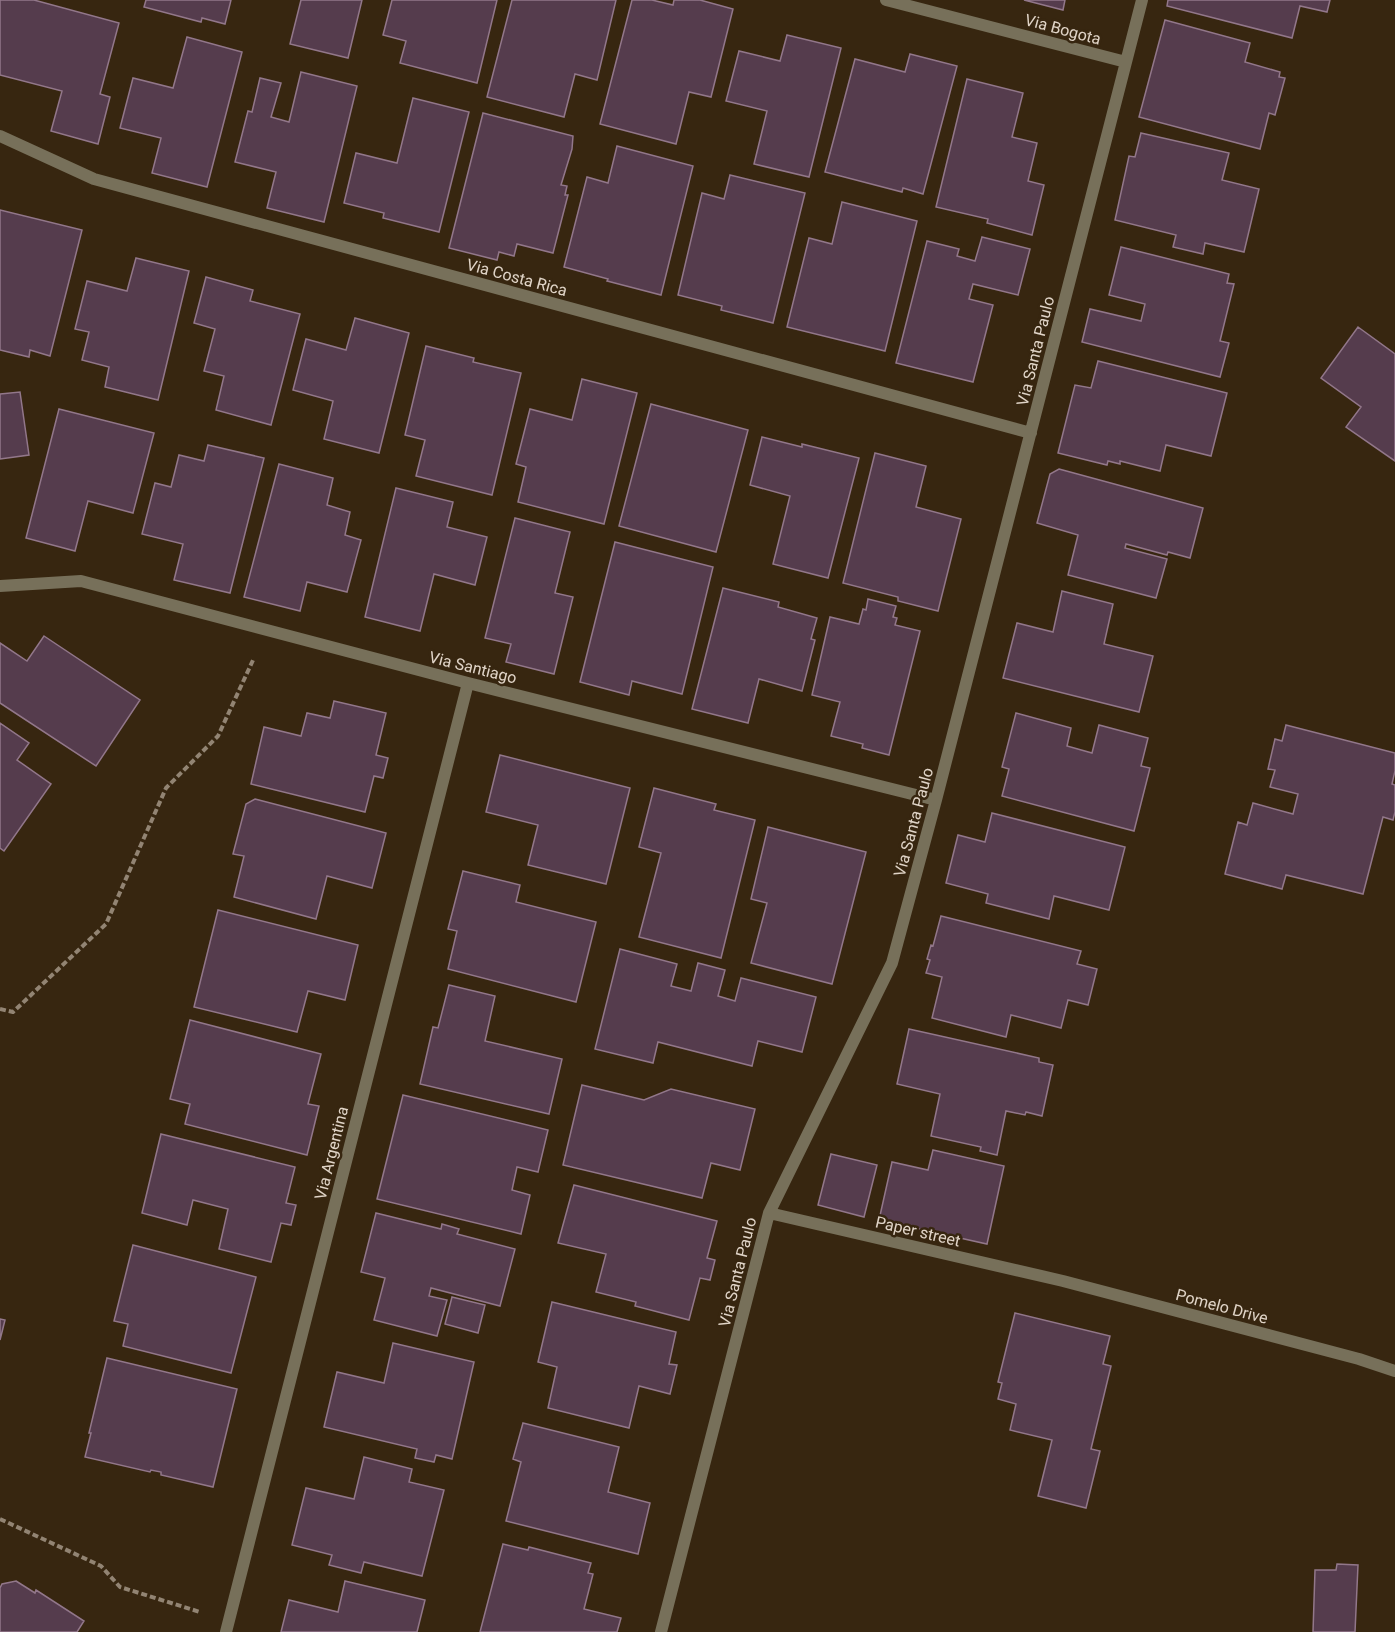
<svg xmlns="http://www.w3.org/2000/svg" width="1395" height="1632" font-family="Roboto,sans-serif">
	<rect width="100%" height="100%" fill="#372610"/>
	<path fill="#553c4d" stroke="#92778a" stroke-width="1.5" d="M0,0h34l85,23 -19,71 10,3 -12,47 -47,-13 11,-40 -62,-16z
		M146,0h85l-6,24 -23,-6 -1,4 -57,-15z
		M301,0h61l-14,58 -58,-14z
		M392,0h105l-20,83 -77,-20 6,-22 -23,-6z
		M512,0h104l-19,80 -22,-6 -11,43 -77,-20z
		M632,0h20l21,5 1,-5h26l33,9 -22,88 -22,-5 -13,52 -76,-20z
		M1024,0h41l-2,10z
		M1168,0h162l-3,12 -27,-6 -8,32 -125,-32z
		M1165,20l85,23 -5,19 35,10 -1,5 6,1 -10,37 -6,-2 -9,36 -121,-32z
		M787,35l54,13 -32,129 -55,-13 13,-53 -41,-10 13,-50 41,10z
		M187,37l55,15 -35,135 -55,-14 9,-35 -41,-10 13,-50 40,10z
		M910,54l47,12 -34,128 -20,-6 -1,4 -77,-20 30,-113 50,13z
		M301,72l56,14 -33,136 -57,-14 9,-36 -41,-10 13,-51 4,1 8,-34 21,5 -10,34 18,5z
		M967,79l56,14 -11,44 25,6 -9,38 16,4 -12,50 -45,-12 1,-4 -52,-12z
		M413,98l56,14 -30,120 -56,-14 1,-5 -40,-10 12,-50 41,10z
		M483,113l90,23 -1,13 -11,36 6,1 -2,9h3l-15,58 -36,-9 -3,12 -15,-4 -2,8 -48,-12z
		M1141,133l88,20 -7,27 37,9 -15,63 -39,-9 -2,11 -30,-7 3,-12 -61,-15 14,-64 6,1z
		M617,146l76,20 -32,129 -54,-14 1,-2 -44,-12 23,-90 21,6z
		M730,175l75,18 -32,130 -52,-13 1,-4 -44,-11 24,-102 22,6z
		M842,202l75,19 -32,130 -98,-24 22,-89 23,6z
		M0,210l82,20 -32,126 -20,-6 -1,7 -29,-7z
		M982,237l48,12 -12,46 -45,-11 -4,15 24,6 -20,77 -77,-19 31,-122 32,8 -2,7 18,5z
		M1121,247l108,27 -2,9 7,1 -14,57 9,2 -9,34 -138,-35 8,-33 51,12 4,-17 -36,-9z
		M136,258l53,13 -31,129 -53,-13 4,-20 -27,-7 7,-28 -14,-3 12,-48 40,10z
		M206,277l47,13 -3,11 50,13 -29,111 -55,-15 8,-34 -20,-5 11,-42 -21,-6z
		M355,318l54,15 -30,120 -55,-14 9,-38 -40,-11 13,-51 40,11z
		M1358,327l37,27v107l-49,-34 15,-20 -40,-29z
		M426,346l48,12 -1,4 48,11 -29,122 -76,-19 9,-36 -20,-5z
		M1098,361l129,32 -16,63 -45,-11 -6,26 -40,-10v3l-12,-3 -1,4 -49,-12 17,-68 16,3z
		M582,379l55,14 -33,131 -86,-22 8,-35 -10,-3 14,-55 42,11z
		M20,392l9,63 -29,4v-65z
		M651,404l97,26 -32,122 -97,-26z
		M59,409l95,24 -21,80 -45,-12 -13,50 -49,-13z
		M762,437l40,10v-3l57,14 -31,120 -55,-14 17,-68 -40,-11z
		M208,445l56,13 -34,135 -56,-13 9,-36 -41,-10 13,-51 16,4 8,-32 25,6z
		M875,453l51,13 -10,41 45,12 -23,92 -40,-10v-4l-55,-14z
		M279,464l54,14 -6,27 23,7 -5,23 16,5 -14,52 -40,-10 -7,29 -56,-14z
		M1059,469l144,39 -13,50 -22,-6 -1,3 -41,-11 -1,4 42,11 -11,39 -88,-23 10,-40 -41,-12 13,-49z
		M396,488l57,14 -6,25 40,10 -12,48 -41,-11 -14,57 -55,-14z
		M515,518l55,14 -15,61 18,4 -19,77 -48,-12 5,-18 -26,-6z
		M615,542l98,25 -31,127 -50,-13 -3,14 -49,-13z
		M723,588l56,14 -1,5 39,11 -6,21 4,1 -13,51 -43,-12 -11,44 -56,-14z
		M1062,591l51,13 -9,40 49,12 -14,56 -136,-34 14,-55 36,9z
		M868,599l28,7 -3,11 4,1 -2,7 25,6 -31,124 -27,-7 1,-4 -32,-8 9,-34 -28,-7 18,-78 29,7 4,-15 3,1z
		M44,636l96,64 -44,66 -96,-63v-60l27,18z
		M334,701l52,12 -10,42 12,3 -5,20 -9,-2 -9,36 -114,-28 13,-57 37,9 6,-23 23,5z
		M1016,713l55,15 -4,18 25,7 7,-28 49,13 -7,28 9,2 -16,63 -132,-35 7,-27 -7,-2z
		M0,723l29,20 -12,17 34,24 -47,67 -4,-3z
		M1286,725l109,28v18l-3,13 3,1v27l-2,8 -10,-3 -20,77 -77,-19 -4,14 -57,-15 13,-52 9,3 6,-22 40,11 5,-20 -28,-7 5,-17 -7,-1 7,-30 7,2z
		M500,755l130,33 -24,96 -78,-19 10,-40 -52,-13z
		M654,788l62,16 -2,6 41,10 -34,138 -82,-21 22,-84 -22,-6z
		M255,799l131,34 -14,55 -45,-12 -11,43 -82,-22 10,-41 -11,-2 13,-50z
		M992,813l133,34 -16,63 -55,-14 -5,23 -63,-16 2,-9 -42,-11 12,-48 27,7z
		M768,827l98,25 -34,132 -81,-21 16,-60 -16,-4z
		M463,871l57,14 -4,17 80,20 -20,80 -128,-33 9,-38 -9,-2z
		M218,910l140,35 -13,55 -37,-9 -11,41 -103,-25z
		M941,916l140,35 -4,13 20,5 -9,36 -20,-5 -7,28 -50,-13 -5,22 -74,-19 10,-41 -16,-4 4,-13 -3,-1 4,-14 2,1z
		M620,949l57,15 -6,22 20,5 7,-28 27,7 -7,26 17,5 6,-23 75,19 -14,55 -44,-11 -6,25 -94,-24 -5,21 -58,-14z
		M449,985l46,11 -10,45 77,18 -13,55 -129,-30 13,-57 5,1z
		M190,1020l131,34 -13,50 11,2 -12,49 -122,-31 5,-20 -20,-5z
		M909,1029l130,29v4l14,3 -11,51 -16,-4 -1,3 -19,-4 -9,44 -17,-4 1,-4 -50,-11 9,-42 -43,-10z
		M582,1085l62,15 27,-11 84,20 -15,61 -29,-7 -9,35 -139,-33z
		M403,1095l145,35 -10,42 -21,-5 -5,23 18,5 -9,39 -144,-35z
		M161,1134l134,33 -9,36 10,2 -5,20 -10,-2 -10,39 -52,-13 9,-40 -35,-9 -6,25 -45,-12z
		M933,1150l71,16 -17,78 -108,-24 13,-58 36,8z
		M831,1154l46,11 -13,52 -46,-12z
		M574,1185l143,36 -10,37 8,2 -5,20 -10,-2 -11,42 -54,-14 1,-4 -40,-10 10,-38 -48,-11z
		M376,1213l65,16 1,-5 17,5 -2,5 58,15 -15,57 -69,-18 -2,8 18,4 -10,36 -63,-16 11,-42 -24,-6z
		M133,1245l123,32 -25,96 -108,-27 5,-22 -14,-3z
		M452,1297l33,8 -7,28 -33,-9z
		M552,1302l124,30 -7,32 8,1 -7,29 -31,-8 -10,42 -81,-20 9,-41 -19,-5z
		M1015,1313l95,23 -7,28 8,2 -20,83 9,2 -14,57 -48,-12 14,-56 -42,-10 6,-26 -18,-5 4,-16 -4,-1z
		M0,1319l5,1 -5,20z
		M393,1343l81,19 -22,97 -16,-4 -2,7 -19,-4 2,-9 -93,-22 13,-55 47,11z
		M107,1358l130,31 -24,98 -52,-12v-3l-10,-2 -1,2 -65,-15 6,-24h-2z
		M523,1423l96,24 -11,45 42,11 -12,51 -132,-33 15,-59 -8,-3z
		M364,1457l48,12 -3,13 35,8 -22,86 -58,-14 -3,11 -32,-8 3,-10 -40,-10 14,-57 48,11z
		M503,1544l25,6 1,-3 62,16 -3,10 5,1 -9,35 37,9 -4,14h-137z
		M1337,1564l21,1 -3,67h-42l2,-62h21z
		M16,1581l19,12 1,-3 48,31 -7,11h-77v-44l2,-4z
		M345,1581l80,19 -8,32h-136l8,-32 49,12z"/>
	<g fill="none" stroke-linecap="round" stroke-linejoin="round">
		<path stroke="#928473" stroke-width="4" stroke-dasharray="6 3" stroke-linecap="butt" d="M0,1009l13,3 93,-88 60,-136 52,-52 36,-78
			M0,1519l101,47 19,21 80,25"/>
		<path stroke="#77705a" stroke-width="12" d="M886,0l240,62
			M0,136l94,43 937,254
			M0,586l81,-5 387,102 468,117
			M769,1213l294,68 296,78 36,12
			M226,1632l242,-949
			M661,1632l108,-419 123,-250 44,-163 206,-800"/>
	</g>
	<g text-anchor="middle" stroke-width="5" stroke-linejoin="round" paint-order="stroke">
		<g font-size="16" fill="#e0d4c7" stroke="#372610">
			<text transform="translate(1063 29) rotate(15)" y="6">Via Bogota</text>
			<text transform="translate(517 277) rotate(15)" y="6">Via Costa Rica</text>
			<text transform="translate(1035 351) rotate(-76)" y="6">Via Santa Paulo</text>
			<text transform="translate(473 667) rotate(14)" y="6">Via Santiago</text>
			<text transform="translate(913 822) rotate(-75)" y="6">Via Santa Paulo</text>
			<text transform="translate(331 1153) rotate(-76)" y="6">Via Argentina</text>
			<text transform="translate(918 1231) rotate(13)" y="6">Paper street</text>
			<text transform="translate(737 1272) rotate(-76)" y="6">Via Santa Paulo</text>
			<text transform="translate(1222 1306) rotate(15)" y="6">Pomelo Drive</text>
		</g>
	</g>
</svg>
